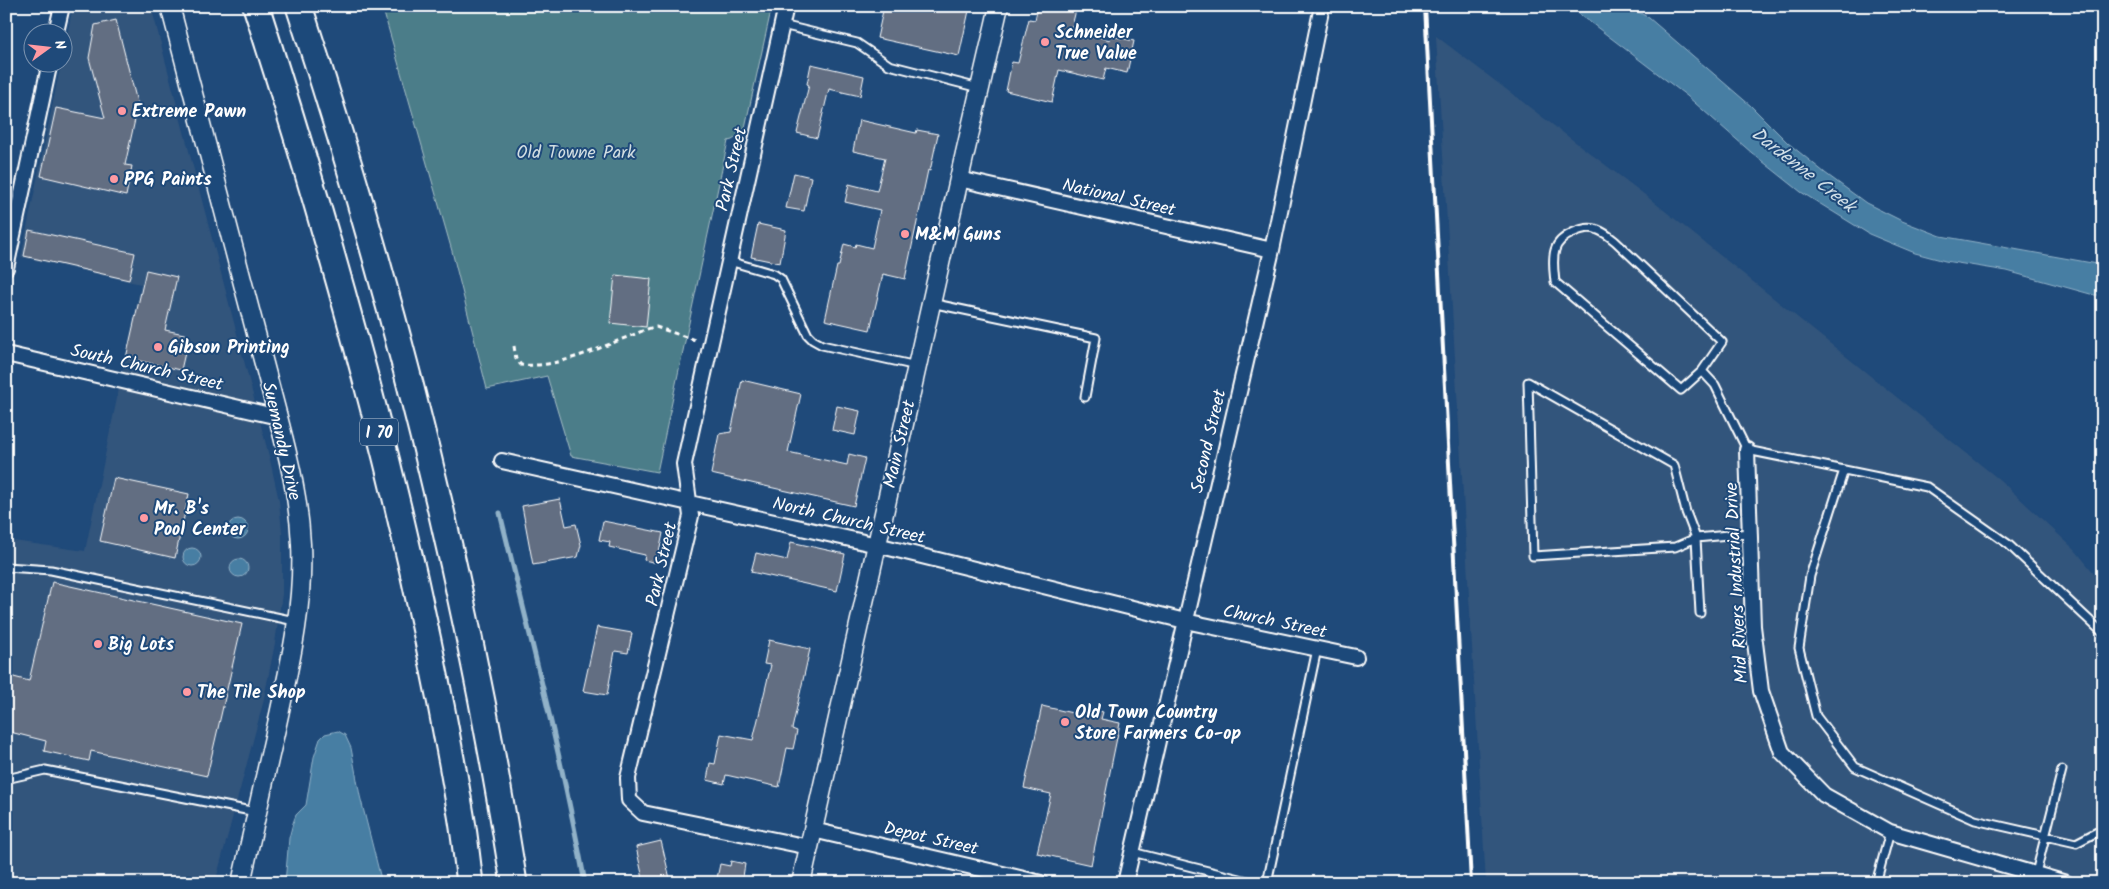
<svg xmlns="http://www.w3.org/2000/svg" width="2109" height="889" font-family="Kalam,sans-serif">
	<rect width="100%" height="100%" fill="#1f4a7a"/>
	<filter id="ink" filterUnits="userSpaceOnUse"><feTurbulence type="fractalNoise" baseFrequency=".02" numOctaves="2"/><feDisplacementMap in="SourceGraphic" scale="10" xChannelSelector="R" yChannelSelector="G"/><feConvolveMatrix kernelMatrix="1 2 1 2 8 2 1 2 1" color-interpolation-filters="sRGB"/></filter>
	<g filter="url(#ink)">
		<path fill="#33557c" d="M73,6h78l119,454 9,41 3,31v62l-7,49 -12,60 -48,180h-209v-343l79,11 56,-267 -120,-27z
			M1436,36l209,159 356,286 74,69 28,34v299h-617z"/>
		<path fill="#4c7d89" stroke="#a6bec4" d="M382,6h390l-28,126 -12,8 -4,1 -71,331 -86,-16 -24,-80 -60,13 -35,-138z"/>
		<path fill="#477ea3" stroke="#91b2c8" d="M1569,6h59l21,12 102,88 37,37 37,30 41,30 36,18 39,15 162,29v30h-9l-87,-24 -62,-10 -30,-8 -46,-19 -68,-42 -49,-39 -65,-57z
			M228 529a10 10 0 1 1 20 0a10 10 0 1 1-20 0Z
			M183 557a9 9 0 1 1 18 0a9 9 0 1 1-18 0Z
			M230 568a9 9 0 1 1 18 0a9 9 0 1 1-18 0Z
			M338,731l7,4 6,13 9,48 22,87h-97l4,-45 4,-15 3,-8 10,-10 8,-48 6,-18 5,-5z"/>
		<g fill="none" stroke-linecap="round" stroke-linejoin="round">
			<path stroke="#91b2c8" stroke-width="5" d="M500,513c30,123 62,245 85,370"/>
		</g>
		<path fill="#626e82" stroke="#fff" d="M884,6h86l-11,50 -82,-18z
			M1038,6h39l-6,24 39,10 1,-4 23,5 -7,32 -21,-5 -3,12 -44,-10 -7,32 -46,-11 6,-29 6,1 11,-44 6,1z
			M116,20l22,86 -13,59 7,1 -6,30 -85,-20 15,-68 49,10 -16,-60 6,-33z
			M811,64l53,12 -4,20 -31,-7 -12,49 -20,-5 12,-48 -2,-1z
			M859,120l57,13 1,-3 21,4 -8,37 -2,-1 -23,109 -22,-5 -13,56 -45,-10 12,-54h2l5,-22 11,3 1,-3 16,4 8,-38 -35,-8 4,-18 28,7 8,-33 -32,-7z
			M794,173l17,4 -7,34 -18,-3z
			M758,224l28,6 -6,33 -29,-6z
			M29,230l106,23 -6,27 -105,-24z
			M146,270l31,7 -12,53 24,5 -8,35 -55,-12z
			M615,275l36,4 -5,48 -36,-4z
			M742,380l59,14 -13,58 59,13 2,-11 16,4 -11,48 -143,-32 8,-40 12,-2z
			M837,406l23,5 -5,24 -23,-5z
			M114,478l75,16 -14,64 -75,-17z
			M560,499l6,27 10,-2 5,21 -3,12 -45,8 -11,-59z
			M603,521l60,12 -6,30 -13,-3 1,-5 -36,-8 1,-5 -11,-2z
			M791,542l54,12 -8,37 -86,-19 5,-19 31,7z
			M52,582l190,42 -35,152 -116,-25 -2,10 -45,-10 2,-10 -40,-10v-56l23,6z
			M597,627l35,6 -4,20 -13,-2 -8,44 -24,-4z
			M769,640l41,9 -18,80 5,2 -4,18 -6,-1 -8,39 -53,-12 -2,9 -17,-4 3,-17 5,1 6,-30 32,6 18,-75 -7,-1z
			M1042,706l39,9 2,-8 20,5 -2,7 19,4 -29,142 -54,-12 14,-59 -27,-6z
			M661,841l10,42h-27l-8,-36z
			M731,861l14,3 -3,19h-26l4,-19 10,2z"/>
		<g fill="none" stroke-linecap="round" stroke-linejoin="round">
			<defs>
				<path id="service" d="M782,25l75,18 32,22 90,23
					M729,261l45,13 7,5 27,56 5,5 9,5 95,21
					M931,303l165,35 -11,59
					M1702,371l-21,19 -126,-108c-1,-10 -3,-22 0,-32 4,-14 30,-26 43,-20 6,2 12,7 17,11l107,101 -20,29 13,14 32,65 180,37 81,57 95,89
					M1844,470l-34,106 -11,72 17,68 39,51 120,53 101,23 25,-13 2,-8
					M6,567l45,3 244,51
					M1700,613l-4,-75 -21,9 -142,9 -5,-174 146,83 12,47 10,26 54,-5
					M6,779l39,-9 211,42
					M1132,852l124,31
					M2036,873l26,-103
					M994,883l2,-10
					M1267,883l50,-234
					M1876,883l14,-51"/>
				<path id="minor" d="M786,6l-102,458 7,52 -63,262 1,22 14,13 166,34
					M56,32l6,-26
					M959,179l313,71
					M6,268l44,-206
					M6,354l272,63
					M1747,450l6,176 8,65 21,61 42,43 66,37 176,51
					M502,461l375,84 308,76 171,36
					M813,830l228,53
					M1125,883l147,-633 50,-244"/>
				<path id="tertiary" d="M170,6l108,411c11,42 21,83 23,127 3,61 -11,120 -24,180 -12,53 -24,106 -36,159
					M801,883l158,-704 40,-173"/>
				<path id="motorway" d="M256,6c85,265 159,535 205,809 4,23 6,45 9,68
					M299,6c94,286 168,579 215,877"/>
			</defs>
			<use href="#service" stroke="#fff" stroke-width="11"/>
			<use href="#minor" stroke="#fff" stroke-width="18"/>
			<use href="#tertiary" stroke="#fff" stroke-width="21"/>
			<use href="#motorway" stroke="#fff" stroke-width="29"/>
			<path stroke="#fff" stroke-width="3" stroke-dasharray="5 4" stroke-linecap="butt" d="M514,346l2,13 5,6c38,3 75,-16 109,-29 9,-3 16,-8 26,-9l42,14"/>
			<use href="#service" stroke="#1f4a7a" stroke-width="7"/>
			<use href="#minor" stroke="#1f4a7a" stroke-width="14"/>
			<use href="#tertiary" stroke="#1f4a7a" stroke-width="18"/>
			<use href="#motorway" stroke="#1f4a7a" stroke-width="25"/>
			<path stroke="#fff" stroke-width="4" d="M1425,6l46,877"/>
		</g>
	</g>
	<g fill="#ff9aa2" stroke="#1f4a7a" stroke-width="2">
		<circle cx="1045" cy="42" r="5"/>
		<circle cx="122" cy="111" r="5"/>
		<circle cx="114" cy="179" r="5"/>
		<circle cx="905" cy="234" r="5"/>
		<circle cx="158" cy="347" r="5"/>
		<circle cx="144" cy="518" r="5"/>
		<circle cx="98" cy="644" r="5"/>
		<circle cx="187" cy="692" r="5"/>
		<circle cx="1065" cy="722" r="5"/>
	</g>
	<g text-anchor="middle" stroke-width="4" stroke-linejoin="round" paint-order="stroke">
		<rect fill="#1f4a7a" stroke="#bcc9d7" stroke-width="1" x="360" y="418.5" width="38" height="27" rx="4"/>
		<g font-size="16" font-weight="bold" fill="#fff">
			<text x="379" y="438">I 70</text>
		</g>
		<g font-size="18" font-weight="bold" fill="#fff" stroke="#1f4a7a" text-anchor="start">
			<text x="1055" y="38">Schneider<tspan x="1055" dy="21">True Value</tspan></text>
			<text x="132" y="117">Extreme Pawn</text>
			<text x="124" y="185">PPG Paints</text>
			<text x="915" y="240">M&amp;M Guns</text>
			<text x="168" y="353">Gibson Printing</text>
			<text x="154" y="514">Mr. B's<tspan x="154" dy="21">Pool Center</tspan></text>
			<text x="108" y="650">Big Lots</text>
			<text x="197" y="698">The Tile Shop</text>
			<text x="1075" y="718">Old Town Country<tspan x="1075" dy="21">Store Farmers Co-op</tspan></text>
		</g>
		<g font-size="18" fill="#d2dee2" stroke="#1f4a7a">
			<text x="576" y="158">Old Towne Park</text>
		</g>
		<g font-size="18" fill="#fff" stroke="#1f4a7a">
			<text transform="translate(731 169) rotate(-77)" y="6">Park Street</text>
			<text transform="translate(1119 197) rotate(13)" y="6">National Street</text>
			<text transform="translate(147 367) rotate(13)" y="6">South Church Street</text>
			<text transform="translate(282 441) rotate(77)" y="6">Suemandy Drive</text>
			<text transform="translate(1208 441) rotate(-77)" y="6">Second Street</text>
			<text transform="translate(899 444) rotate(-77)" y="6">Main Street</text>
			<text transform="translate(849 520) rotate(13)" y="6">North Church Street</text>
			<text transform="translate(661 564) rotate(-77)" y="6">Park Street</text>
			<text transform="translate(1736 583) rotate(-93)" y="6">Mid Rivers Industrial Drive</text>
			<text transform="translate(1275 621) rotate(12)" y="6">Church Street</text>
			<text transform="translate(931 838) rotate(13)" y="6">Depot Street</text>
		</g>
		<g font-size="19" font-style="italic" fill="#d1dfe8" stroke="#1f4a7a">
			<text transform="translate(1804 169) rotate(38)" y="7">Dardenne Creek</text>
		</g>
	</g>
	<rect width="2109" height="889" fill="none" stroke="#1f4a7a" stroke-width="25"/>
	<rect x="12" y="12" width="2084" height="864" fill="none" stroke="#fff" stroke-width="2" filter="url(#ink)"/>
	<g transform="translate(48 48) rotate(75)"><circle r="24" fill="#1f4a7a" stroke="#7992af"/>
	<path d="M0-4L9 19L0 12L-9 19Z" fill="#ff9aa2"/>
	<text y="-8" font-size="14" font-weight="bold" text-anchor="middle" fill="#ffffff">N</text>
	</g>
</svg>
